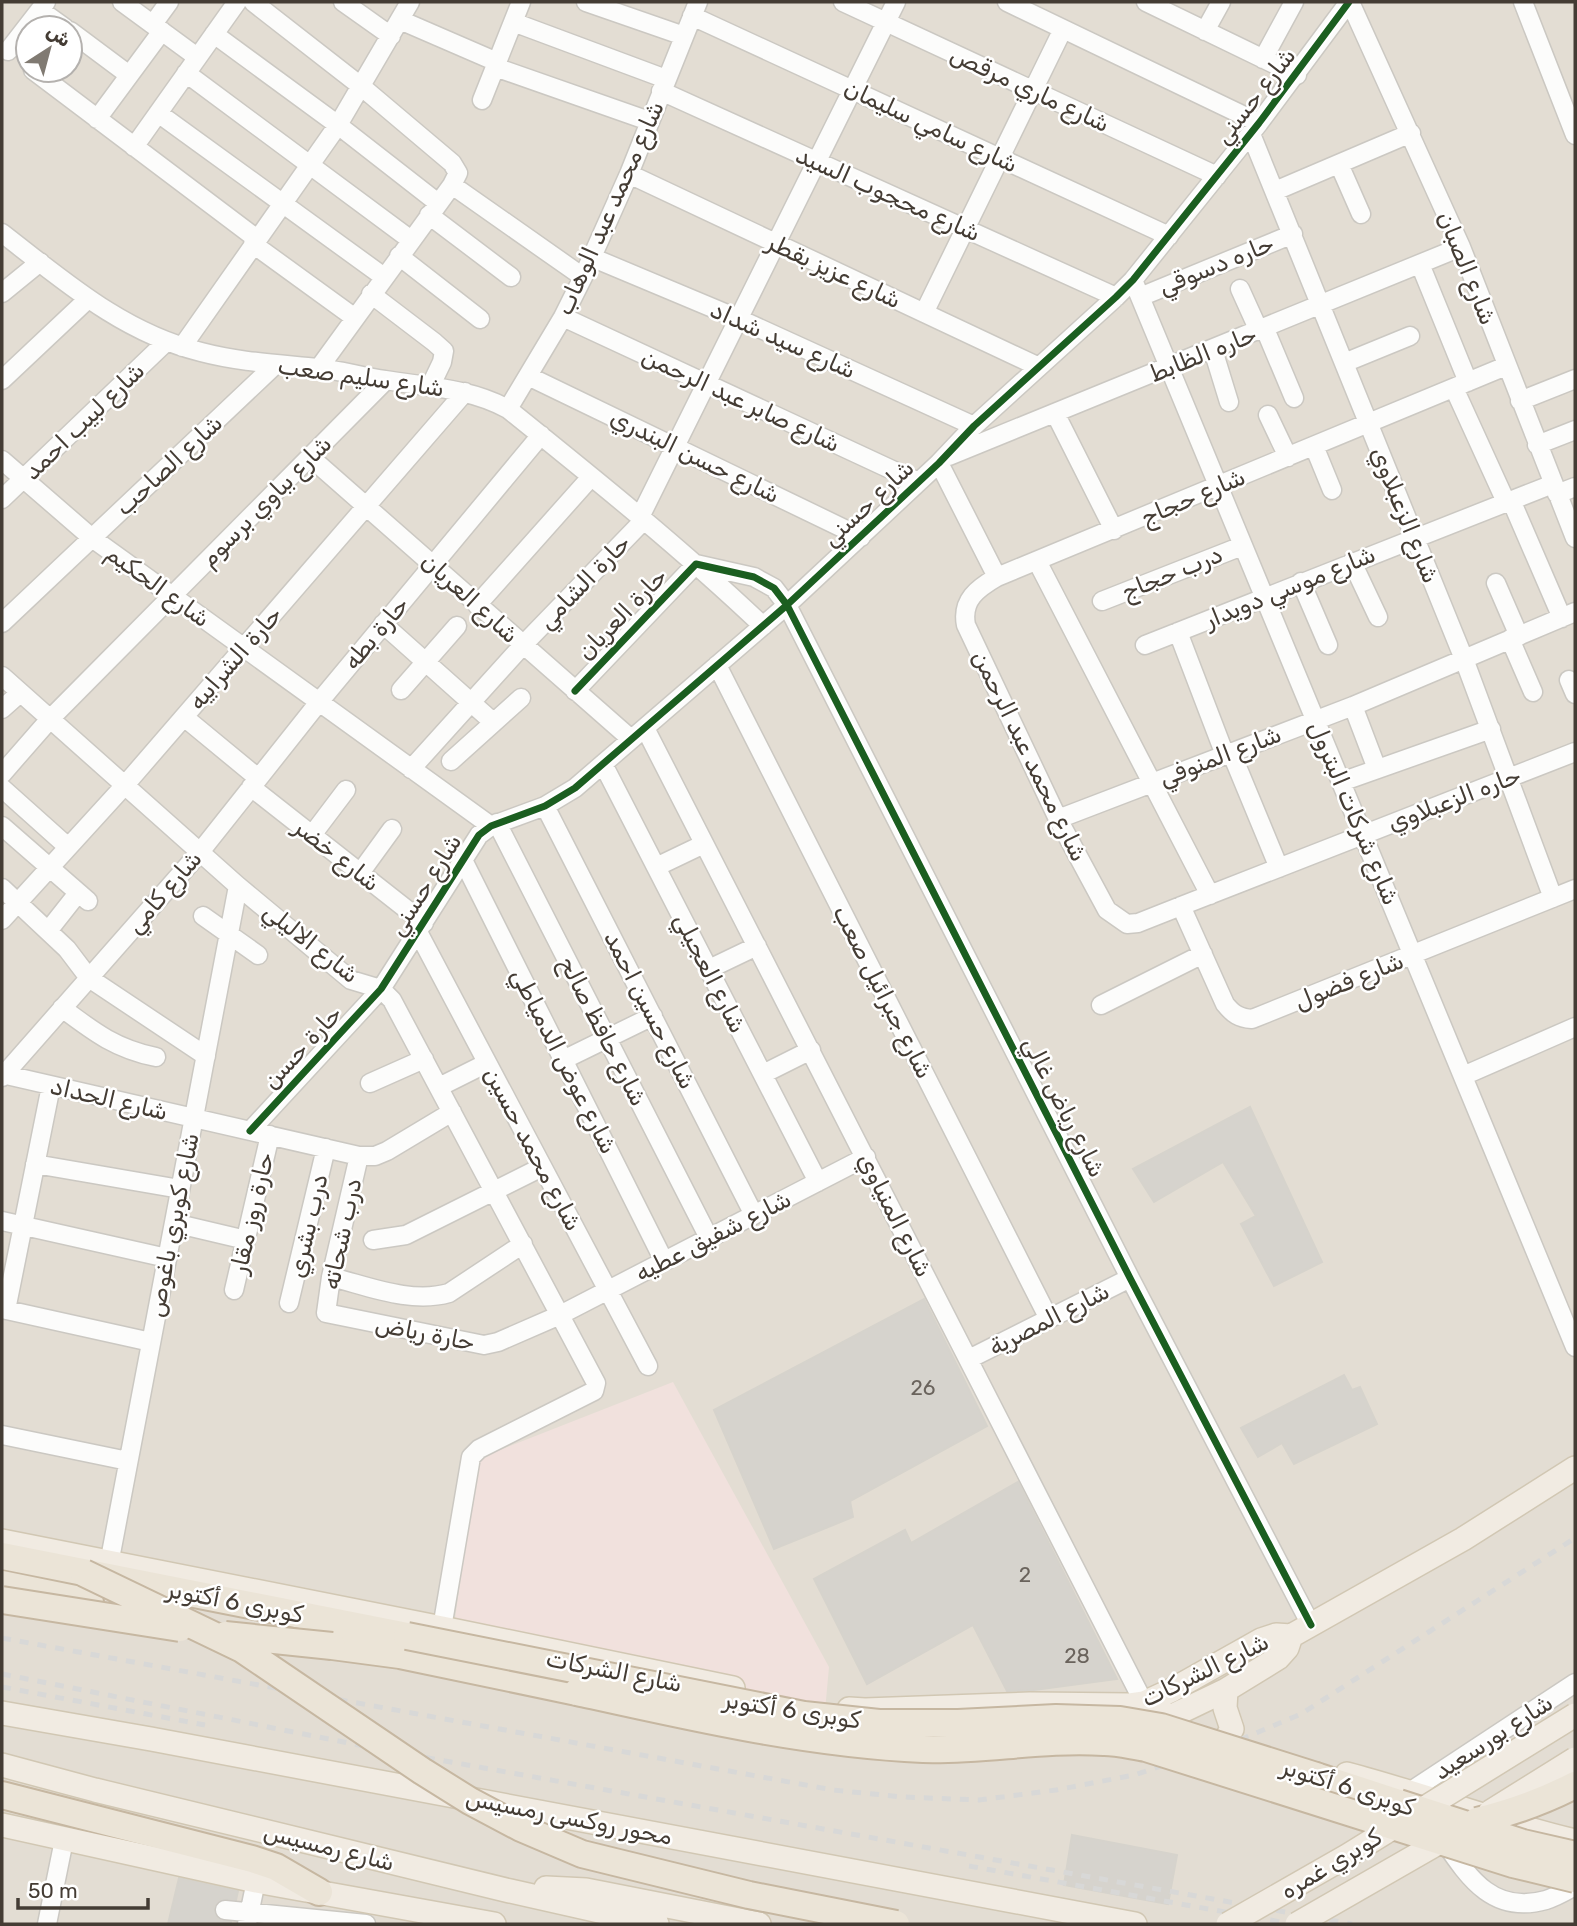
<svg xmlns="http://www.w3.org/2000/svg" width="1577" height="1926" font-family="Rubik,Cairo,sans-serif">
	<rect width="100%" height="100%" fill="#eeece6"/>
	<path fill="#e3ddd3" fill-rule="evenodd" d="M2,2h1573v1922h-1573zM28,28h42v42h-42z"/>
	<path fill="#f1e1dd" d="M673,1382l156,285 -5,55 -373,-74 26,-189z"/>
	<path fill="#d6d3cd" stroke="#d6d3cc" stroke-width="2" d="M1250,1107l72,155 -48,24 -33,-62 15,-8 -33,-54 -69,40 -21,-33z
		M924,1299l63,127 -137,75 3,16 -79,32 -60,-139z
		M1344,1375l8,15 8,-3 17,37 -83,40 -12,-21 -24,14 -17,-29z
		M1018,1482l99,197 -83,11 -27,1 -34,-66 -106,59 -53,-105 91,-49 6,13z
		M1072,1835l105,20 -9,49 -104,-19z
		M179,1878l59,13 -2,9 -15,-1 -7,9 4,11 13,3v2h-63z"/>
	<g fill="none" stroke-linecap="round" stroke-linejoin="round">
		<defs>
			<path id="minor" d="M122,2l75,55
				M253,2l109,85 90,76 6,10 -6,12 -133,183
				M343,2l48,34
				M586,2l98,34
				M843,2l374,174
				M1007,2l252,121
				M1146,2l151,73
				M1350,2l111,245 114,291
				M1523,2l52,133
				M40,10l25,18
				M692,16l477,220
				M400,20l97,42
				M513,22l153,57
				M153,24l16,-22
				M70,31l59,44
				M1205,31l16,-29
				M214,34l124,91 100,78
				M8,51l38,-49
				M1263,59l31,-57
				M495,67l154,54
				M33,70l224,169
				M186,73l225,167
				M661,91l455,206
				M482,100l39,-98
				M158,113l226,164
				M97,119l65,-88
				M1251,134l213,525 89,239
				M134,147l103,-145
				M1339,164l22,50
				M629,174l410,193
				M452,185l131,92
				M1275,191l136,-58
				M429,215l82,62
				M2,233c62,48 121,100 199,119 38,10 77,12 116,16 23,2 45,9 68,12 43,7 84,8 123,29 87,70 174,140 255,217
				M253,244l102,74
				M399,256l81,63
				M591,257l148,62 235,107
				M1420,264l48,118
				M1133,280l442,1067
				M1240,289l19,42
				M2,293l38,-31
				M371,294l63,48 10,9 -2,11 -11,23
				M1140,297l153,-63
				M924,313l139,-284
				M563,317l355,165
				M1265,329l29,69
				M182,347l156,-222 72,-123
				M1213,350l16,52
				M1344,363l66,-27
				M528,376l333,161
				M2,380l86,-81
				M1454,388l52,114
				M1520,401l55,-22
				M508,409l55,-92 20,-40 46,-103 69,-172
				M1055,413l59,117
				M1268,415l20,42
				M1537,445l38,-15
				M1314,446l18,44
				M949,456l512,-209
				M310,457l321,282
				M2,460l90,78 399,288
				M939,463l58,114 509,-211
				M1557,494l18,-7
				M2,499l164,-157
				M1511,500l51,118
				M640,517l256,-515
				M1037,561l173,334
				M1352,562l26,55
				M997,577c-19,11 -36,23 -31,48l92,194 49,91 20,14 11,-1 43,-17 394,-154
				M1301,582l27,63
				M1496,583l23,53
				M1102,601l140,-55
				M477,605l114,-128
				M2,623l273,-258
				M383,624l110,98
				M1178,632l47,123
				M1510,639l23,53
				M1145,645l408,-161
				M717,665l332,654
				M2,676l236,210 113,94 30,9 11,11 204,383 -2,8 -115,58 -8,8 -29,171
				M1569,680l6,14
				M401,690l56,-64
				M575,691l121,-127 58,13 20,11 13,17 343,673 181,347
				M1353,706l24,63
				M2,709l18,-16
				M184,717l74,61
				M645,728l499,975
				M1231,752l48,116
				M451,761l70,-63
				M603,764l215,418
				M411,769l112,-124 121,-125
				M2,774l48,-55 336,-339
				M1341,782l150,-53
				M251,787l173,136
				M2,788l66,59
				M545,806l209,409
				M1058,819l295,-113 222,-94
				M497,823l212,415
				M2,826l86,75
				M312,835l34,-45
				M463,860l201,401
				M656,867l48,-23
				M360,873l32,-44
				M2,888l65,61 22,29 117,78
				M1181,906l44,98c8,10 14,14 27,15l323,-130
				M203,916l55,39
				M2,920l123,-135 340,-393
				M48,931l30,-38
				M418,932l230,434
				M709,969l48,-23
				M1101,1005l102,-51
				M62,1008c32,24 54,41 94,49
				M563,1060l90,-44
				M2,1074l357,82h16l12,-5 65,-39
				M763,1074l48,-24
				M1463,1076l112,-49
				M2,1077l198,-225 119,-150 222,-267
				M370,1083l54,-24
				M439,1087l48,-24
				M250,1131l131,-142 98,-154 12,-9 54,-20 30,-18 212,-183 152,-142 35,-37 142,-129 17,-17 126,-157 90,-121
				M359,1156l-28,121 -5,36 158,32 14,-3 62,-27 306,-158
				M35,1164l145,25
				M2,1221l165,37
				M174,1223l72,17
				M373,1240l33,-5 136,-68
				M331,1277c37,9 80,27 118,16l74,-49
				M234,1290l36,-155
				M289,1303l37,-155
				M2,1309l149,33
				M6,1310l45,-224
				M969,1359l161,-81
				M2,1435l126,26
				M109,1564l129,-678
				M1416,1799l-5,-8 164,-108
				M1443,1840c26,38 50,75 103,60 10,-3 20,-9 29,-14
				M225,1910l141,14
				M47,1924l17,-84
				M247,1924l9,-43"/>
			<path id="major" d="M2,1541l440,87 291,60
				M1226,1690l-1,18 7,21 -5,8
				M849,1709l16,1 165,-6 100,1 14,-2 28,-13 89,-50 15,-5 15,1 172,-97 112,-71
				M2,1713l149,26 984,185
				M1140,1717l34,-2 52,-25 52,-32 9,-10 4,-12
				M2,1765l93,25 415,101 147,33
				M1347,1774c76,20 151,49 228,67
				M2,1825l254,56 238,43
				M546,1888l40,2 173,34"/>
			<path id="highway" d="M2,1556l405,80
				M2,1584l88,18
				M332,1646l68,9 177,37
				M1316,1776l83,27
				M2,1795l250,64 24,8 43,25"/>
		</defs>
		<use href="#minor" stroke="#cbc8c2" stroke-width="21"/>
		<use href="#major" stroke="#d1c7b3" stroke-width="26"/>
		<use href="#highway" stroke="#c6b7a1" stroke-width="30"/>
		<use href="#minor" stroke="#fcfcfb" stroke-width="18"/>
		<use href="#major" stroke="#f1ebe2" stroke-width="23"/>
		<use href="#highway" stroke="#ebe4d7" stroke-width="26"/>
		<path stroke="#d8d8d7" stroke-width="5" stroke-dasharray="9 9" stroke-linecap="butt" d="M2,1638l831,152 70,7 76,3 77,-10 78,-15 103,-34 64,-27 274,-176
			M2,1674l382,76 968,174
			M2,1687l203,38
			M969,1866l323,58"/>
		<defs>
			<path id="major-bridge" d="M1490,1812l85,-53
				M1228,1924l119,-68 228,-141
				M1297,1924l155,-89"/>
			<path id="highway-bridge" d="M84,1573l158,76 180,122 48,30 51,27 61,26 167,41 147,29
				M2,1600l178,28
				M225,1635l107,11
				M407,1636l397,79 75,8h79l98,-5 64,2 41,7 155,49
				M577,1692c113,25 230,52 346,57 60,2 120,-11 181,-7 14,0 28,4 42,6l367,116 62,15
				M1399,1803l124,40 52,12
				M1477,1821c37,-9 65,-19 98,-36"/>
		</defs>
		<use href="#major-bridge" stroke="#d1c7b3" stroke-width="26" stroke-linecap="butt"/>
		<use href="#highway-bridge" stroke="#c6b7a1" stroke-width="30" stroke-linecap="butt"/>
		<use href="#major-bridge" stroke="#f1ebe2" stroke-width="23"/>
		<use href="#highway-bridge" stroke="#ebe4d7" stroke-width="26"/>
		<defs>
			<path id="cycleway" d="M575,691l121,-127 58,13 20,11 13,17 343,673 181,347
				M250,1131l131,-142 98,-154 12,-9 54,-20 30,-18 212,-183 152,-142 35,-37 142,-129 17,-17 126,-157 90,-121"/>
		</defs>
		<use href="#cycleway" stroke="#fff" stroke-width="11"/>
		<use href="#cycleway" stroke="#1b5e20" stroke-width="7"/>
	</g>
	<g text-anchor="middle" stroke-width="5" stroke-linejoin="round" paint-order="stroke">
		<g font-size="21" fill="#6a635c">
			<text x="923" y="1395">26</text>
			<text x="1025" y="1582">2</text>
			<text x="1077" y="1663">28</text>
		</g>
		<g font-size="24" fill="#443c34" stroke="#fff">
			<text transform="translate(1030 89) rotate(25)" y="8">شارع ماري مرقص</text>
			<text transform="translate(1255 96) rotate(-52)" y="8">شارع حسني</text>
			<text transform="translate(931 126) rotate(25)" y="8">شارع سامي سليمان</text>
			<text transform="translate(888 194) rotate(24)" y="8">شارع محجوب السيد</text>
			<text transform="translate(610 208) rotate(-66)" y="8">شارع محمد عبد الوهاب</text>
			<text transform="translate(1216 265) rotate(-22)" y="8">حاره دسوقي</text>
			<text transform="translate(1467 268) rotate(68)" y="8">شارع الصبان</text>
			<text transform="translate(834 271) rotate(25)" y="8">شارع عزيز بقطر</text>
			<text transform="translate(783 340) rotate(24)" y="8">شارع سيد شداد</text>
			<text transform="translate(1203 354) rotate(-22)" y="8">حاره الظابط</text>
			<text transform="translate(361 377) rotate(8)" y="8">شارع سليم صعب</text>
			<text transform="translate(741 400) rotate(25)" y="8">شارع صابر عبد الرحمن</text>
			<text transform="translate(84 421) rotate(-44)" y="8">شارع لبيب احمد</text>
			<text transform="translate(695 456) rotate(26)" y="8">شارع حسن البندري</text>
			<text transform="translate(169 465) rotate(-43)" y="8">شارع الصاحب</text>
			<text transform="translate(1193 497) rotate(-23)" y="8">شارع حجاج</text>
			<text transform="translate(266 501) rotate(-45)" y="8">شارع بباوي برسوم</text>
			<text transform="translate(868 503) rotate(-43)" y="8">شارع حسني</text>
			<text transform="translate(1405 515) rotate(68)" y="8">شارع الزعبلاوي</text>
			<text transform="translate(1172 573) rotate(-22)" y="8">درب حجاج</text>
			<text transform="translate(584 582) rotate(-46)" y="8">حارة الشامي</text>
			<text transform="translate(158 586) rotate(36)" y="8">شارع الحكيم</text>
			<text transform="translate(1290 587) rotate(-22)" y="8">شارع موسي دويدار</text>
			<text transform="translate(470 598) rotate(42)" y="8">شارع العريان</text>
			<text transform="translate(622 614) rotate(-46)" y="8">حارة العريان</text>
			<text transform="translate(376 633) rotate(-50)" y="8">حارة بطه</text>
			<text transform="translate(235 658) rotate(-49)" y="8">حارة الشرابيه</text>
			<text transform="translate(1030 756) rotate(64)" y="8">شارع محمد عبد الرحمن</text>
			<text transform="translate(1220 756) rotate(-21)" y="8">شارع المنوفي</text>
			<text transform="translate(1454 799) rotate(-21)" y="8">حاره الزعبلاوي</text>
			<text transform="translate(1354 813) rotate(67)" y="8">شارع شركات البترول</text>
			<text transform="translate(337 855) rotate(38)" y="8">شارع خضر</text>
			<text transform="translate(425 885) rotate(-58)" y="8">شارع حسني</text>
			<text transform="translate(164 892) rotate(-49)" y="8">شارع كامي</text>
			<text transform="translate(311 943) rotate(38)" y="8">شارع الاليلي</text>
			<text transform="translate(710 973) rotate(63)" y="8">شارع العجيلي</text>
			<text transform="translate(1349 981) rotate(-22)" y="8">شارع فضول</text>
			<text transform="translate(883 992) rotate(63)" y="8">شارع جبرائيل صعب</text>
			<text transform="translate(650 1010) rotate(63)" y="8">شارع حسين احمد</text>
			<text transform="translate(603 1031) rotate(63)" y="8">شارع حافظ صالح</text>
			<text transform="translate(302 1047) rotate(-47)" y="8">حارة حسن</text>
			<text transform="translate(564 1061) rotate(63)" y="8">شارع عوض الدمياطي</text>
			<text transform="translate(109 1099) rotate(13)" y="8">شارع الحداد</text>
			<text transform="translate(1064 1107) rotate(63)" y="8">شارع رياض غالي</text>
			<text transform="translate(533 1149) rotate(62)" y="8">شارع محمد حسين</text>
			<text transform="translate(252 1213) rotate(-77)" y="8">حارة روز مقار</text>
			<text transform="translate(895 1215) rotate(63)" y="8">شارع المنياوي</text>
			<text transform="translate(173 1225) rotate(-79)" y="8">شارع كوبري باغوص</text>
			<text transform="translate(308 1226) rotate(-77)" y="8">درب بشري</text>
			<text transform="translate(342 1234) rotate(-78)" y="8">درب شحاته</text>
			<text transform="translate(713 1236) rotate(-27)" y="8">شارع شفيق عطيه</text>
			<text transform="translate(1049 1319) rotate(-27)" y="8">شارع المصرية</text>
			<text transform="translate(425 1333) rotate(11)" y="8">حارة رياض</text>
			<text transform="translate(235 1602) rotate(11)" y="8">كوبرى 6 أكتوبر</text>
			<text transform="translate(1205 1670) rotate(-26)" y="8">شارع الشركات</text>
			<text transform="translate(614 1671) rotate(11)" y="8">شارع الشركات</text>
			<text transform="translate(792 1710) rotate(9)" y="8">كوبرى 6 أكتوبر</text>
			<text transform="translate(1493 1737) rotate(-33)" y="8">شارع بورسعيد</text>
			<text transform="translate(1348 1787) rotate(18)" y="8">كوبرى 6 أكتوبر</text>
			<text transform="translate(569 1817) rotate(11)" y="8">محور روكسى رمسيس</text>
			<text transform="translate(329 1847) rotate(14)" y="8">شارع رمسيس</text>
			<text transform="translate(1331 1864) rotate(-31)" y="8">كوبري غمره</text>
		</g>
	</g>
	<rect width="1577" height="1926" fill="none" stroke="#443c34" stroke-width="7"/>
	<g transform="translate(49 49) rotate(36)"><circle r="33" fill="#ffffff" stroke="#b4b1ae" stroke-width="2"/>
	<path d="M0-5L12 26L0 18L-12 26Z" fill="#807a72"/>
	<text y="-10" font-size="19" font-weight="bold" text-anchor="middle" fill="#443c34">ش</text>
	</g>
	<path d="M18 1898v10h130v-10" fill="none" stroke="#443c34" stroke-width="3.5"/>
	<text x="28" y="1898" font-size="21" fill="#443c34" stroke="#ffffff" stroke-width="5" paint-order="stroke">50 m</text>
</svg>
